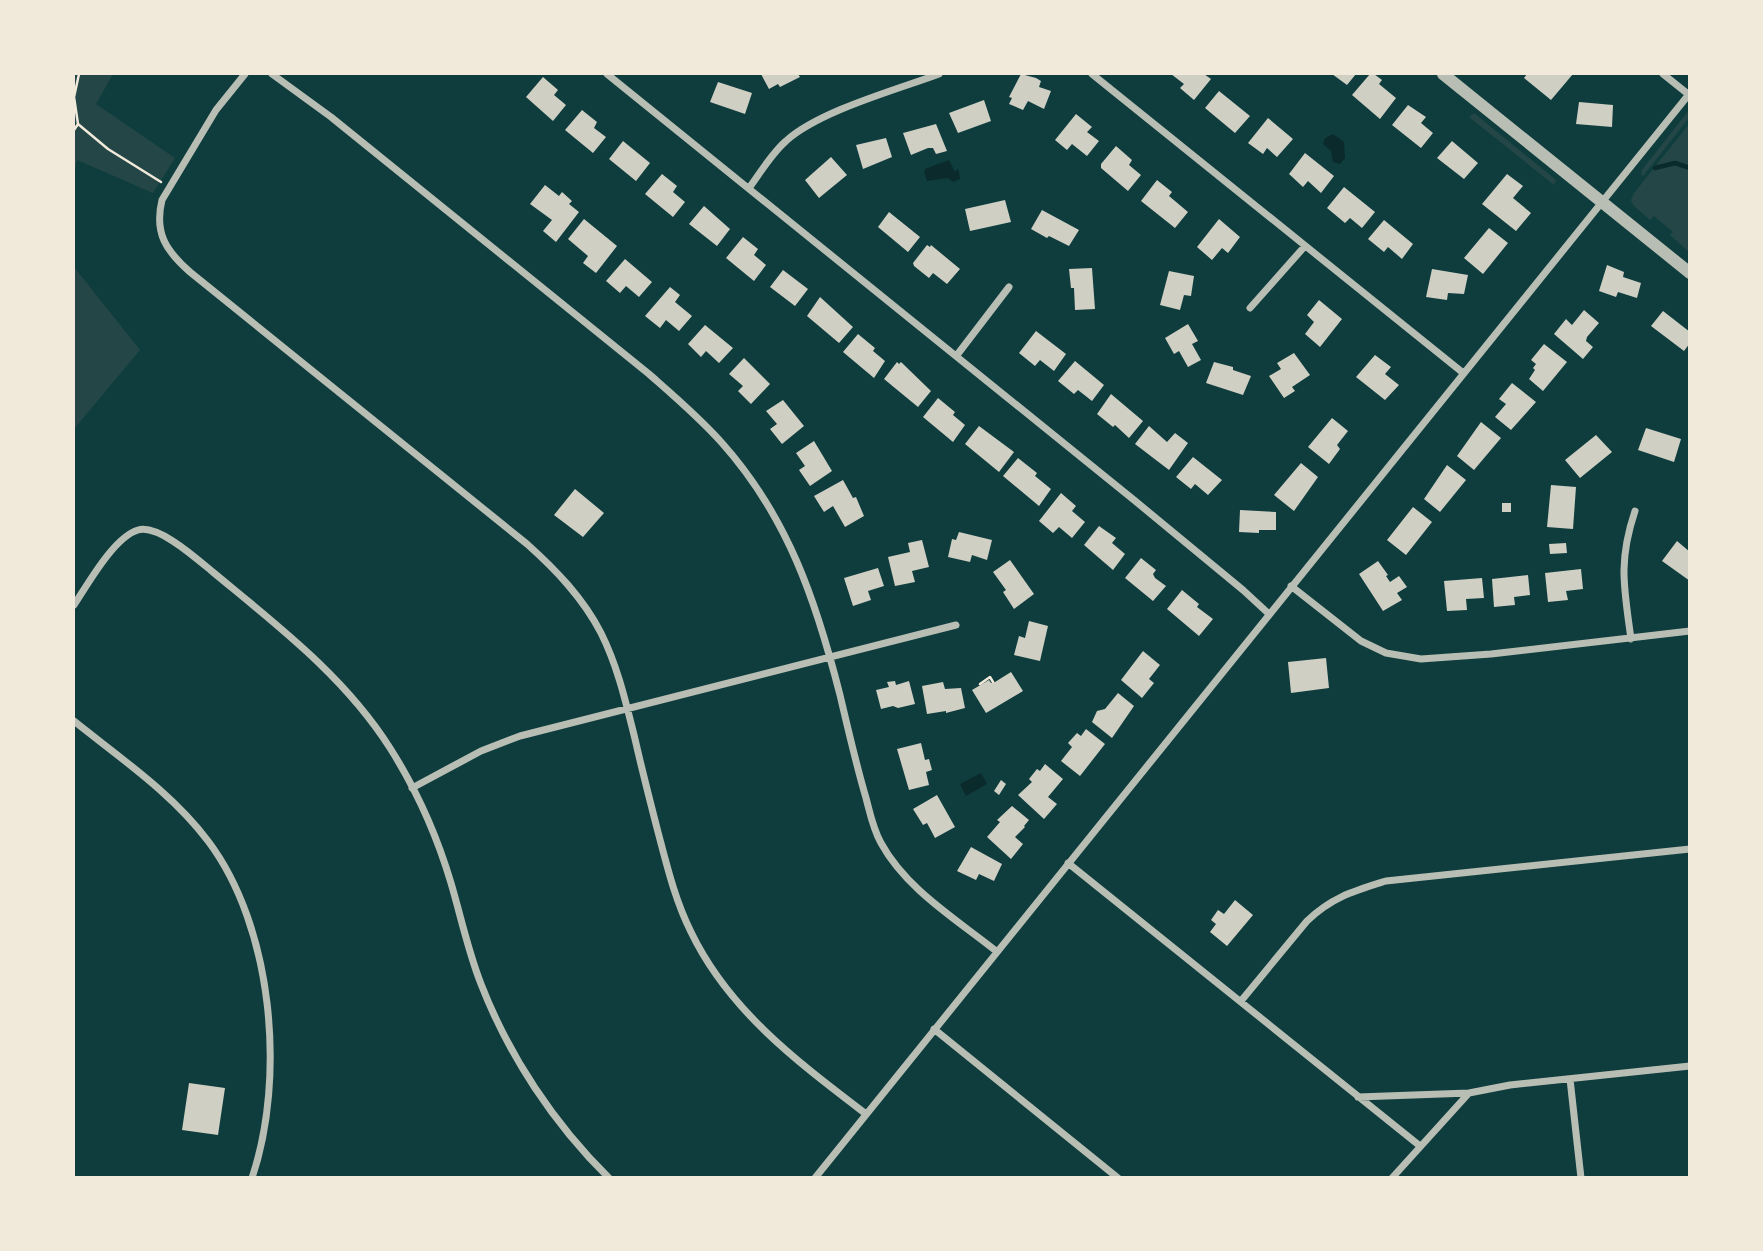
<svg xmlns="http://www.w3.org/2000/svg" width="1763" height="1251" font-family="'Source Sans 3',sans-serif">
	<rect width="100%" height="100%" fill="#0f3d3e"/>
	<path fill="#244646" d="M74,74h39l-17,30 79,54 -22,35 -76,-33 -3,15z
		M1689,110v8l-46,58 -2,-2 1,-4z
		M1474,113l82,67 -2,5 -85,-68z
		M1689,124v128l-19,-17 3,-3 -19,-16 -4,4 -17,-15 -2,-5 3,-7z
		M74,267l66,83 -66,79z"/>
	<path fill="#0a2a2b" d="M1333,134l11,8 1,16 -5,6 -7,-2 -2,-11 -8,-7 2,-6z
		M949,160l6,12 2,-3 2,2 1,8 -7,3 -5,-4 -21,3 -3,-9 1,-3z
		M981,773l6,11 -21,12 -6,-12z"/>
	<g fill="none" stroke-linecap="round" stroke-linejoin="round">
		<path stroke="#0a2a2b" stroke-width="4.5" d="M1655,168l20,-5 15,5"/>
	</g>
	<path fill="#cfcfc3" d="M761,74h37l2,3 -20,10 -2,-3 -9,5z
		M1021,74l15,4 5,3 -2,6 12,4 -7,18 -16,-8 -5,9 -14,-6 3,-6 -3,-1z
		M1171,74h33l7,5 -17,21 -14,-12 4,-4z
		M1332,74h24l-9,11z
		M1370,74h4l8,6 -3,4 17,14 -16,21 -28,-24z
		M1527,74h46l-22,26 -27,-22z
		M543,77l15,13 -4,5 12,10 -13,16 -27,-24z
		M718,82l34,11 -7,21 -35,-12z
		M1219,91l31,25 -15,17 -30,-25z
		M984,100l7,21 -33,12 -9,-20z
		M1579,102l34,3 -1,22 -36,-3z
		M1408,105l18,12 -5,6 12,10 -12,15 -29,-23z
		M582,110l15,12 -3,6 12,9 -13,16 -28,-23z
		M1076,114l16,13 -5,5 12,9 -12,15 -15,-12 -5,6 -12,-10z
		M1268,118l25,21 -16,18 -10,-9 -4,6 -15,-11z
		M936,124l11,27 -11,3 -3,-6h-5l-17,7 -8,-22z
		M886,138l6,19 -29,12 -7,-24z
		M623,141l27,22 -14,18 -27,-22z
		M1452,141l26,22 -14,16 -27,-21z
		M1116,146l16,14 -3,5 12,10 -13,16 -27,-23v-4z
		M1305,153l29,23 -13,17 -13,-12 -5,6 -14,-13z
		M831,157l16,18 -28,23 -14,-18z
		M662,174l15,12 -4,6 12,10 -12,15 -28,-23z
		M1507,174l16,12 -10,12 18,15 -15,18 -34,-27z
		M1157,180l15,12 -3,4 19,16 -13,16 -34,-27z
		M545,185l14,11 3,-4 10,9 -3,3 10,8 -23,30 -13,-11 9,-11 -22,-16z
		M1344,187l31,25 -13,16 -12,-10 -5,5 -18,-15z
		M1005,200l6,22 -41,9 -5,-22z
		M704,206l26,23 -13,17 -28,-22z
		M1042,210l37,20 -10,16 -20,-10 -2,2 -16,-9z
		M889,212l31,25 -12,15 -30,-25z
		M584,219l33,27 -21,27 -13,-10 5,-7 -20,-17z
		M1219,219l21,18 -12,16 -6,-5 -10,12 -15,-13z
		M1384,220l29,24 -11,15 -14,-12 -4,5 -16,-13z
		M1489,228l19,15 -25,31 -19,-16z
		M743,237l15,12 -4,6 12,10 -12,16 -28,-23z
		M927,245l3,2 1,-2 29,24 -13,15 -14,-11 -4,5 -15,-12 -1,-3z
		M625,259l27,23 -13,15 -13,-11 -6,7 -14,-12z
		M1607,265l17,7 -1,5 18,6 -4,15 -19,-6 -2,5 -17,-6z
		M1092,268l3,41 -20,1 -1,-22h-3l-2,-19z
		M1432,269l36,6 -4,19 -16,-1 -1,7 -21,-3z
		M783,270l25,19 -13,17 -25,-19z
		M1169,271l25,5 -3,20 -7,-1 -4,15 -20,-5z
		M670,287l10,8 -5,7 17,14 -13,15 -13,-11 -6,8 -15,-12z
		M820,297l33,30 -14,16 -32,-27z
		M1319,300l23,19 -22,28 -15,-13 9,-12 -7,-7z
		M1584,310l15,13 -12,14 -1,4 7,6 -10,12 -29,-25 12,-15 6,6z
		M1663,311l27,21v11l-6,8 -33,-25z
		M1188,324l10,17 -6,3 9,16 -13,7 -9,-16 -5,3 -9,-16z
		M705,325l28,23 -14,15 -13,-12 -5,6 -13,-13z
		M1036,331l30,23 -12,17 -14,-11 -5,6 -16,-13z
		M858,334l17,14 -2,3 12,10 -11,17 -31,-26z
		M1544,344l23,18 -24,29 -14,-12 6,-9 -2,-2 3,-4 -5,-4z
		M1294,353l16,22 -18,12 3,4 -11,7 -15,-22 12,-7 -4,-6z
		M1375,355l16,12 -6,7 14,11 -14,15 -29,-23z
		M744,358l26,26 -19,20 -13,-13 5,-5 -14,-12z
		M1075,361l29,24 -12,16 -14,-11 -4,4 -16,-13z
		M897,362l2,2 2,-2 30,29 -13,16 -34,-28z
		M1214,362l19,5v3l18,6 -8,19 -37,-12z
		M1512,383l24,19 -25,28 -16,-13 11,-13 -7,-5z
		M1111,394l32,27 -14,17 -14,-13 -2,2 -16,-13z
		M938,398l17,14 -2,3 12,10 -12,17 -30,-25z
		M783,400l21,26 -22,18 -12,-15 7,-5 -11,-13z
		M1332,418l16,13 -11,14 3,4 -11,15 -21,-17z
		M1481,422l20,16 -27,32 -17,-14z
		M979,426l35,26 -15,20 -34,-28z
		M1149,426l18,16 8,-9 13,10 -19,27 -34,-26z
		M1646,428l35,11 -7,23 -36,-12z
		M1596,435l16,17 -32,26 -15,-18z
		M814,441l18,30 -22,15 -11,-16 6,-4 -9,-13z
		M1193,457l29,23 -14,15 -13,-11 -4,5 -15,-12z
		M1018,458l19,15 -2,3 16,13 -12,17 -36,-30z
		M1301,463l17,14 -24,34 -20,-16z
		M1447,465l19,15 -26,32 -16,-13z
		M843,480l10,18 3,-1 8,19 -19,11 -12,-21 -9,6 -10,-16z
		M1551,485l25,2 -3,42 -26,-2z
		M575,489l29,24 -21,24 -29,-22z
		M1061,493l15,13 -4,5 13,11 -13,16 -13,-11 -6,6 -14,-12z
		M1502,503h9v9h-9z
		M1413,507l19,15 -26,33 -19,-15z
		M1240,510l36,2v18h-17v3l-20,-1z
		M1099,526l17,12 -4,5 13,11 -12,16 -29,-25z
		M959,532l33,8 -5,20 -15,-5 -2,7 -22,-5 4,-18 4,1z
		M922,540l7,27 -17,4 3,11 -20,4 -7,-29 22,-5 -2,-9z
		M1677,541l13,11v29l-28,-20z
		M1566,543l1,10 -17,1 -1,-10z
		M1141,558l15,12 -3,4 2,4 11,8 -13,15 -28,-23z
		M1010,560l24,34 -20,15 -11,-17 3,-2 -13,-18z
		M1378,561l10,14 -2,1 4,6 9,-6 8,11 -10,6 5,7 -19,11 -24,-37z
		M878,568l6,18 -16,5 3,9 -18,6 -9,-28z
		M1581,569l2,20 -17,2 2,9 -20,2 -3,-29z
		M1528,575l2,20 -16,2 1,8 -21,2 -2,-28z
		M1482,578l2,20 -18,1 1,11 -20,1 -3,-30z
		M1182,590l17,14 -2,3 16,12 -14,17 -32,-27z
		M1029,621l19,5 -8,35 -26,-6 5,-19 6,2z
		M1143,651l17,14 -11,14 5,4 -12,15 -21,-18z
		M1326,658l3,30 -38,5 -3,-31z
		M1011,672l12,19 -37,22 -14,-23 17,-10 2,3 4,-1z
		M895,681l1,4 13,-4 6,23 -17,4 -5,-2 -12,3 -5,-19 13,-3 -2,-5z
		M943,682l2,7 16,-1 4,20 -19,5v-2l-19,3 -5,-28z
		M1118,693l16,13 -22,32 -20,-16 5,-11 8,-2z
		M1086,729l19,15 -25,32 -19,-15 11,-14 -4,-4 9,-10 4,3z
		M921,743l4,17 4,-1 3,11 -6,2 3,13 -20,5 -12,-41z
		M1045,764l18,15 -15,18 9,7 -13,15 -26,-24 14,-13 -3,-3 8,-10 3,2z
		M1001,780l5,4 -7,11 -5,-4z
		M937,795l18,32 -20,11 -8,-15 -4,2 -10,-16z
		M1012,806l17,14 -5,6 1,1 -10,10 8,7 -12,15 -24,-22 13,-15 -3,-2z
		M971,847l31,17 -8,17 -15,-7 -3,6 -19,-9z
		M1235,900l18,15 -26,31 -17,-14 6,-8 -5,-4 7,-10 6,4z
		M189,1083l36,5 -7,47 -36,-5z"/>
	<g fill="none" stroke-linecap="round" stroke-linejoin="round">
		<path stroke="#f1e9da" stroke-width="2.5" d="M78,124l30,25 53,33
			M74,130l4,-6 -4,-27 5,-23
			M980,684l10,-7 3,5"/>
		<path stroke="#b8beb3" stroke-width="7" d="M245,74l-29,36 -54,90c-8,33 4,51 28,72l337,272c29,26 56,54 74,89 17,34 25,70 34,106 7,31 15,62 23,93 9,34 17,68 33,100 38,79 107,130 175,182
			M272,74l59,43 318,257c25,22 51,44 73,69 66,74 94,158 118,252 8,34 16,69 26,103 4,15 7,31 15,45 25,46 75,76 115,108
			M607,74l527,426 109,90 26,24
			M1092,74l370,298
			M1663,74l25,20
			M749,188c12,-16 22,-34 37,-47 33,-30 110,-51 153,-67
			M1250,308l55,-62
			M957,355l52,-68
			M1291,586l70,55 25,12 35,6 70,-5 199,-23
			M74,605c14,-21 40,-68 64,-75 21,-6 60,30 76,43 64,53 131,104 176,175 26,41 47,88 61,135 10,34 17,68 30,101 28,72 73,140 128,194
			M1631,639c-7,-52 -13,-77 4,-128
			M74,721c46,37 98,72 134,120 65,86 78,236 44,337
			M412,788l69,-37 39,-15 436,-111
			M1068,863l352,283
			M1241,1001l66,-80c25,-24 47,-30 79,-40l304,-32
			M934,1029l184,149
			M1570,1079l11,99
			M1358,1097l111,-4
			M815,1178l875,-1085
			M1392,1178l77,-85 41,-8 180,-19"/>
		<path stroke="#b8beb3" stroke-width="12" d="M1443,74l247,199"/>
	</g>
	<rect width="1763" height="1251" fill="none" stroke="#f1e9da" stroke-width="150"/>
</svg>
